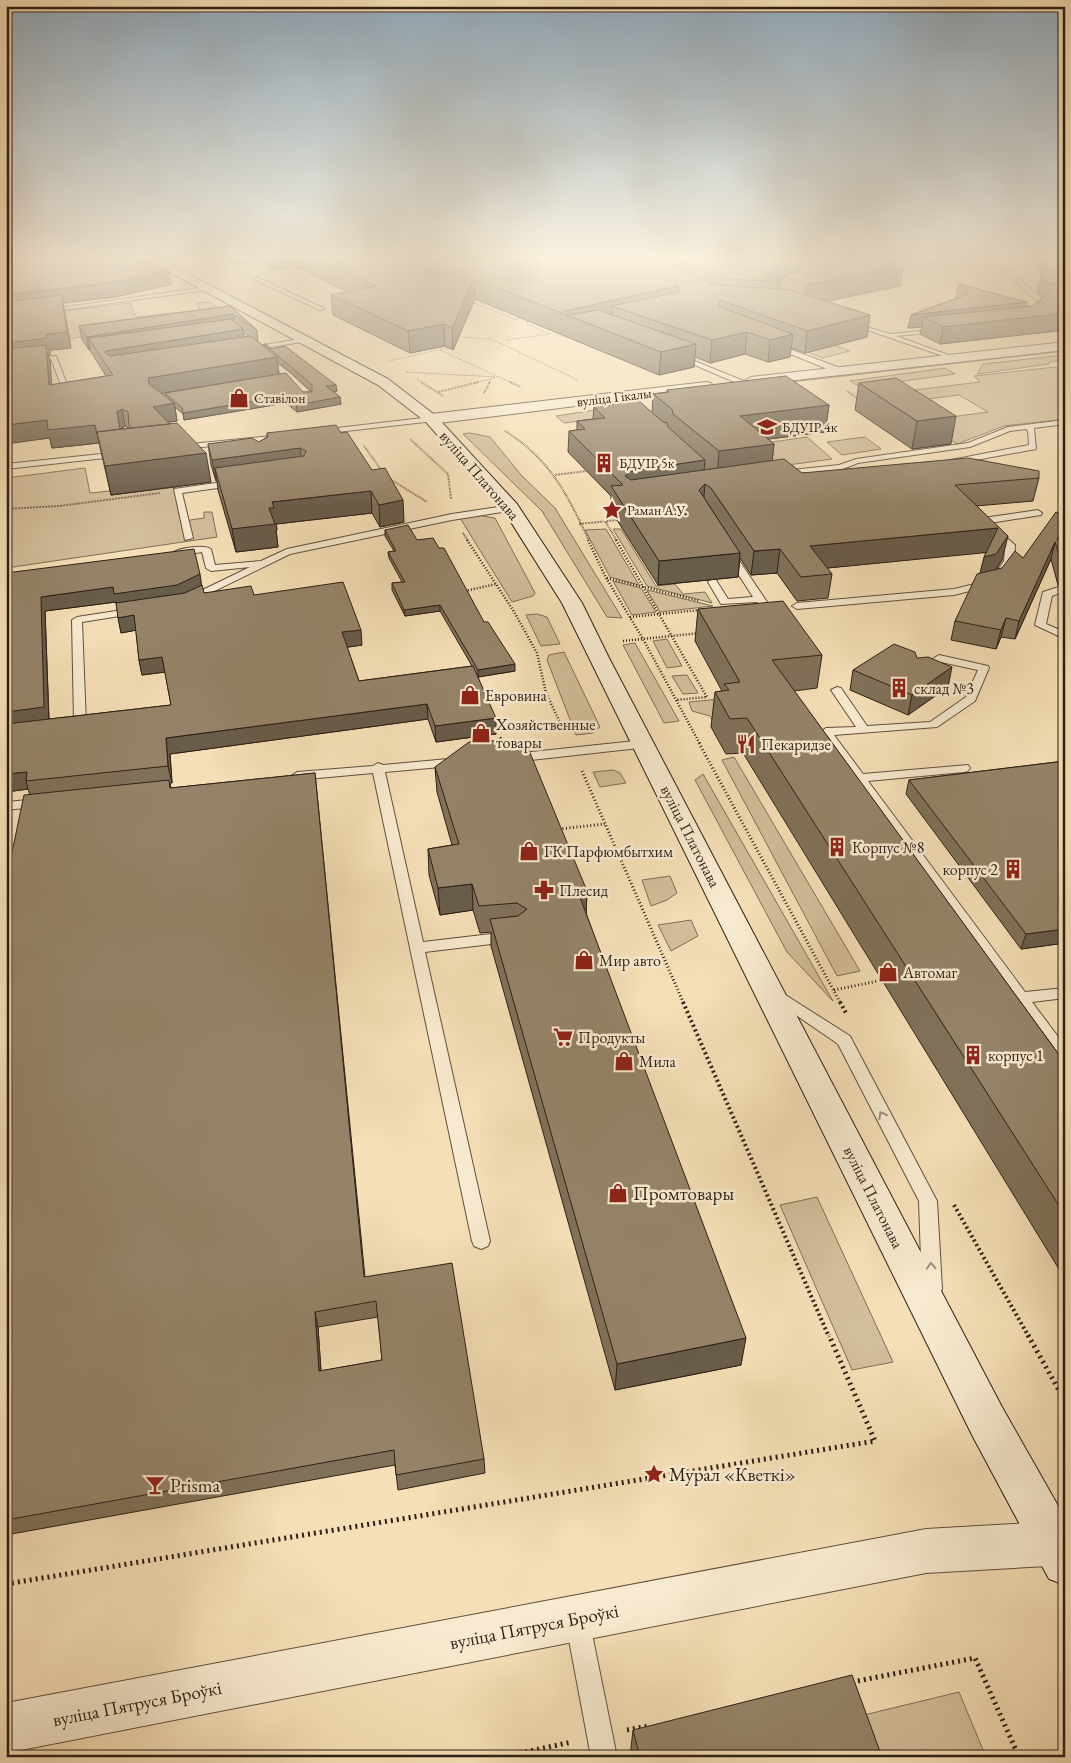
<svg xmlns="http://www.w3.org/2000/svg" width="1071" height="1763" font-family="'EB Garamond',serif">
	<rect width="100%" height="100%" fill="#f5dfb6"/>
	<filter id="stains"><feTurbulence type="fractalNoise" baseFrequency=".004" numOctaves="4"/><feColorMatrix values="0 0 0 0 .2 0 0 0 0 .09 0 0 0 0 .02 0 0 0 .5 -.17"/></filter>
	<radialGradient id="worn" r=".72"><stop offset=".6" stop-color="#630" stop-opacity="0"/><stop offset="1" stop-color="#630" stop-opacity=".3"/></radialGradient>
	<path fill="#d3be9b" stroke="#806e58" d="M819,259h110l9,3 -44,8z
		M210,302l22,15 -196,26 -12,-27 106,-13 6,14 64,-7 -4,-7z
		M820,340l30,11 -27,7 -30,-11z
		M1065,348v3l-434,49 2,-2z
		M1065,355v5l-16,2v2l-72,10 6,-10z
		M1055,367l10,5v47l-61,7 -47,18 -36,-23 67,-9 -29,-17 -47,6 -13,-9 81,-10 -6,-6z
		M945,368l10,6 -95,13 -10,-6z
		M608,408l12,8 -56,7 -8,-7z
		M470,433l20,4 32,39 33,32 67,110 -15,-1 -65,-106 -79,-77z
		M807,437l25,22 -66,9 -50,-18z
		M865,437l16,12 -39,6 -15,-13z
		M85,468l5,25 20,-2 1,4 65,-8 8,34 20,-3v-6h8l5,25 -211,31v-90z
		M477,515l18,3 40,75 -2,3 -21,6 -52,-84z
		M606,529l33,56 -29,-8 -25,-47z
		M621,529l35,57 19,-2 8,10 22,-2 7,11 -65,-17 -34,-57z
		M613,581l28,7 15,24 -24,3z
		M647,590l66,16 -53,6z
		M537,614l10,3 13,27 -19,2 -15,-31z
		M667,639l15,27 -15,2 -14,-27z
		M635,643l44,78 -15,2 -41,-78z
		M564,652l36,75 -7,6 -17,2 -29,-75 2,-5z
		M687,675l11,18 -15,1 -11,-18z
		M720,699l-7,22 -3,-5 -18,-5 -3,-9z
		M734,757l126,214 -23,5 -115,-216z
		M613,770l7,3 6,10 -26,4 -7,-15z
		M703,774l130,227 -46,-49 -92,-172z
		M670,876l7,17 -10,7 -16,6 -9,-26z
		M691,920l7,16 -27,15 -13,-26z
		M817,1197l76,165 -41,8 -72,-165z
		M959,1692l27,65h-112l-14,-41z"/>
	<g fill="none" stroke-linecap="round" stroke-linejoin="round">
		<defs>
			<path id="service" d="M991,259h7l48,44 -9,11 -5,-1 8,-9z
				M255,278h4l66,31 -5,1 -65,-30z
				M208,287l-2,3 -159,22 -3,-2z
				M850,322l40,12 51,-5 -2,3 -43,4 61,22 -5,1 -102,-35z
				M306,338l2,3 -58,9 -3,-2z
				M773,343l70,26 1,2 -7,2 -66,-27z
				M263,354l29,20 19,19v4h-6l-18,-19 -19,3v-4l15,-2 -22,-18z
				M676,355h4l66,27 -7,2 -63,-27z
				M56,356l15,39 -7,-2 -13,-34 -45,5v-4z
				M431,417h3v4l-114,13 -4,-2 4,-2z
				M1065,420v4l-31,4 2,21 -82,15h-3v-4l78,-15 -1,-14 -2,-2 -16,2 -40,16 -112,16 -18,7 -58,7 -4,-3 4,-3 57,-6 17,-6 112,-16 40,-16z
				M281,435l4,2 -1,2 -103,10 -4,-2 4,-2z
				M120,452l4,2 -1,2 -117,13v-5z
				M236,480l4,3 -1,2 -57,8 11,45 -8,2 -11,-51z
				M511,505l4,3 -1,2 -62,10 -162,34 -100,49 -5,-3 1,-2 64,-31 -39,4 -5,-3 -4,-16 -25,4 -5,-3c7,-5 32,-9 39,-4l4,16 46,-4 26,-12 165,-35z
				M1038,510l4,3 -1,2 -51,8 25,22 -1,16 -17,23 -43,11 -157,14 -5,-3 5,-3 157,-14 37,-9 13,-19 1,-15 -27,-25 5,-3z
				M729,549l3,1 39,58 -1,2h-8l-5,-8 -36,2 -13,-22 2,-2h6l12,19 25,-2 -29,-45z
				M1065,585v6l-13,5 -6,28 19,8v7l-30,-14 8,-33z
				M135,608l4,1v4l-57,9 4,102 -6,4h-14v-4l8,-2 -2,-102 5,-3z
				M939,655l49,11 1,2 -14,33 -38,26 -103,8 29,39 105,-9 2,3 -2,3 -4,1 -96,9 157,211 40,-4v10l-33,4 33,44v18l-6,-2 -239,-330 6,-4 30,-1 -25,-37 6,-3 4,1 26,38 63,-4 36,-25 12,-27 -37,-8 -16,11h-8v-4z
				M644,740l4,1 2,3 -2,3 -135,15 -6,-4 6,-4z
				M459,758l4,1 2,3 -2,3 -78,7 38,170 85,-10 7,5 -7,5 -83,10 65,289 -2,5 -7,3 -7,-3 -2,-5 -99,-468 -76,7 -6,-4 6,-4 76,-6 5,-3 5,2z
				M39,799l5,1 1,3 -1,3 -38,4v-8z
				M776,989l74,47 2,4 85,161 5,88 -3,6 -7,2 -7,-2 -3,-6 -3,-88 -81,-157 -67,-46 -3,-4 3,-4z
				M578,1612l8,4 4,8 27,133h-26l-25,-133 4,-8z"/>
			<path id="minor" d="M1065,1521v44l-139,8 -920,180v-50l920,-174z"/>
			<path id="tertiary" d="M1065,342v8l-314,35 -7,-4 7,-4z
				M706,382l5,1 2,3 -2,3 -280,35 -8,-5 8,-5z"/>
			<path id="secondary" d="M145,259h15l228,120 48,37 81,88 65,99 27,55 393,749 63,111v67l-16,-6 -77,-144 -410,-832 -58,-92 -78,-89 -48,-37z"/>
		</defs>
		<use href="#service" stroke="#604f3e" stroke-width="2"/>
		<use href="#minor" stroke="#604f3e" stroke-width="2"/>
		<use href="#tertiary" stroke="#604f3e" stroke-width="2"/>
		<use href="#secondary" stroke="#2e1f16" stroke-width="2"/>
		<path stroke="#2e1f16" stroke-width="1" stroke-dasharray="0.5 1" stroke-linecap="butt" d="M889,259l34,3 54,-1
			M1023,260h16
			M901,271l60,19
			M471,302l44,17 9,-1
			M461,337l30,2 87,41
			M506,340l44,-6 -23,-10 1,-5
			M440,350l72,33
			M389,361l62,-14
			M406,372l91,5
			M417,379l6,4
			M474,383l21,-5
			M489,383l2,-4"/>
		<path stroke="#2e1f16" stroke-width="2" stroke-dasharray="0.5 1" stroke-linecap="butt" d="M421,382l22,14
			M510,382l11,5
			M847,391l13,9
			M438,392l41,-10
			M484,393l6,-11
			M505,431c44,27 63,64 84,110
			M410,439l38,35 3,25
			M364,446l18,25
			M555,475l31,-4
			M390,479l37,23
			M6,509l53,-3 101,-13
			M605,521l12,20
			M579,524l39,-4
			M463,533l5,8"/>
		<path stroke="#2e1f16" stroke-width="2.5" stroke-dasharray="1 2" stroke-linecap="butt" d="M467,540l46,70 24,43 9,40 19,40
			M588,540l17,36 38,63 57,105
			M616,540l91,157 -31,3
			M607,578l93,23
			M465,591l31,-7
			M630,617l70,-7
			M623,641l77,-8
			M485,700l61,-6"/>
		<path stroke="#2e1f16" stroke-width="3" stroke-dasharray="1 2.5" stroke-linecap="butt" d="M699,743l142,261
			M582,771l102,233
			M559,829l46,-5
			M834,990l49,-10"/>
		<path stroke="#2e1f16" stroke-width="4" stroke-dasharray="2 3" stroke-linecap="butt" d="M683,1002l146,335
			M840,1002l7,13
			M954,1205l75,132"/>
		<path stroke="#2e1f16" stroke-width="5" stroke-dasharray="2 4" stroke-linecap="butt" d="M1028,1335l37,66
			M6,1584l869,-143 -46,-106
			M852,1682l123,-24 44,99
			M627,1730l21,-4
			M502,1757l70,-15"/>
		<use href="#service" fill="#f8ead0" fill-rule="evenodd"/>
		<use href="#minor" fill="#f8ead0" fill-rule="evenodd"/>
		<use href="#tertiary" fill="#f8ead0" fill-rule="evenodd"/>
		<use href="#secondary" fill="#f8ead0" fill-rule="evenodd"/>
	</g>
	<path fill="#80715a" stroke="#2e1f16" fill-rule="evenodd" d="M6,259l166,25 -57,13 -52,6 8,45 -21,2v5h-2l2,6 1,24 55,-9 -15,-24 -1,-2h-1l-7,-11 -3,-13 151,-20 27,24 1,12 7,5 -1,-3 7,5 65,36 1,6 -3,1 6,5 1,7 -44,8 -11,-9 -102,17 -1,-6 -8,-7 2,14 -9,1 43,60 -100,13 -12,-52 -47,5zM243,333l6,3 -5,1zM277,361l35,31 -147,1 1,4 -5,-4 118,-19zM125,426l4,2 -8,1z
		M227,259h654l19,27 -74,15 44,14 -3,22 -62,16 -14,-5 -1,9 -22,5 -23,-8 -35,9 -15,-6 -1,10 -35,8 -184,-76 -22,51 -8,-4 -35,7 -77,-38 -2,-20 16,-3 -53,-26 -21,4 -15,-8 -19,3z
		M1037,259h28v71l-125,14 -20,-10 2,-7 -14,1 3,-13 46,-17 -1,-1 3,-13 67,22h7l10,-9 -6,-5 4,-15 -5,-14z
		M859,383l92,61 -39,5 -57,-39z
		M667,390l162,15 -4,27 -57,7 6,5 -2,16 30,13 237,5 -6,23 -57,5 26,54 -6,10 6,-2 21,-10 42,-42v91l-4,-12 3,-12 -6,2 -7,-26 -36,80 -14,-2 -5,12 -45,-9 4,-19 25,-47 6,-22 -159,16 5,6 -4,24 -31,3 -20,-28 -26,2 -11,-17 -2,19 -80,8 -48,-76 1,-13 -43,-44 1,-21 8,-1v-9l16,-2 1,-12 58,6 1,-19 14,-2z
		M267,433h74l63,89 -24,5 -8,-14 -96,11 1,6h-1l2,17 -42,5 -18,-62 -1,-9h-1l-5,-16 -3,-21 51,-2 8,-5z
		M385,530l32,10 67,82 31,49 -37,6 18,57 -60,8 -8,-23 -258,35 2,29h-2l1,5 144,-15 50,504 119,182 1,14 -87,17 -3,-25 -389,70v-654l24,-86 -2,-6 -22,3v-219l195,12 3,8 50,2 108,50 -15,2 12,34 113,-15 -32,-55 -35,5 -13,-26v-7l10,-1 -13,-24 -1,-6 6,-1 -9,-15zM116,602l5,31 15,-3 3,30 3,15 23,-3 6,33 -122,14 -4,-108zM378,1317l4,43 -61,11 -3,-44z
		M698,609l124,46 -5,33 -23,3 271,372v216l-322,-526 -17,1 -15,-27 4,-35 7,-1 -27,-50z
		M853,670l95,17 -40,28 -58,-25z
		M496,741l91,150 -1,22 155,452 -126,25 -124,-444v-14l-11,1 -7,-23 -33,5 -11,-40 -1,-26 24,-4 -15,-53 -2,-25z
		M1065,761v182l-44,6 -115,-155 3,-14z
		M633,1730l249,27h-252z"/>
	<path fill="#685c4a" stroke="#2e1f16" d="M238,259h19l1,3 -19,3z
		M272,259h22v7l-21,4z
		M798,266l-2,15 -14,-6 -2,14h-2v-7l-11,-6 5,-5z
		M903,266l-3,20 -95,20 2,-21z
		M169,270l3,14 -57,13 -52,6 8,45 -21,2v5h-2l2,6 3,42 -47,-43v-65z
		M474,279l1,20 -22,51 -1,-22z
		M677,286l-1,20h-64v15l-47,-7v-3z
		M1027,302l-3,13 -101,2 -1,10 -14,1 3,-13z
		M1065,313v17l-125,14 3,-17z
		M233,314l2,13 -139,22 -8,-13z
		M870,315l-3,22 -62,16 2,-22z
		M444,324l1,22 -35,7 -2,-22z
		M243,329l2,16 -138,21 -2,-13 1,-2z
		M747,332l-2,22 -35,9 2,-23z
		M793,334l-3,23 -22,5 2,-22z
		M88,336l2,14h-1l-2,-13z
		M696,344l-2,23 -35,8 2,-23z
		M277,357l2,17 -127,21 -3,-11 -1,-6z
		M336,385l1,6 -10,2 -1,-7z
		M285,396l1,7 -102,17 -1,-7z
		M340,397l1,7 -44,8 -1,-7z
		M174,403l3,18 -21,3 -3,-17z
		M829,405l-4,27 -88,11 3,-27z
		M122,409l3,17 -5,4 -3,-18z
		M956,416l-5,28 -39,5 5,-28z
		M47,420l48,5 4,18 -47,5 -2,-10 -44,6v-19z
		M774,444l-3,28 -54,7 2,-28z
		M300,448l3,21 -88,-1 2,13h-1l-4,-21z
		M206,453l5,29 -100,13 -6,-29z
		M705,460l-2,22 -79,16 1,-22 6,-5z
		M705,484l-2,23 -4,-17z
		M371,491l1,22 -96,11 1,6h-1l2,17 -42,5 -4,-23 37,-21 3,-6z
		M403,500l1,22 -24,5 -1,-22z
		M998,528l-6,24 -185,18 3,-24z
		M1008,536l-6,24 -12,18 -12,3 6,-24z
		M1055,542l-4,17 -36,80 4,-18z
		M780,549l-3,24 -26,2 3,-24z
		M740,553l-2,24 -80,8 1,-24z
		M1063,567h2v14l-1,2 -6,2z
		M200,574l2,14 -23,11 -61,10 -2,-7 -71,9 4,112 -43,6v-17l35,-115z
		M440,605v6l-35,5 -1,-6z
		M134,615l3,15 -16,3 -3,-15z
		M1006,618l-5,19 -5,12 5,-19z
		M361,630l1,15 -19,3 -1,-16z
		M162,657l3,15 -23,3 -3,-15z
		M515,664v7l-37,6v-7z
		M952,667l-4,20 -40,28 4,-20z
		M427,704l1,15 -258,35 2,29 -4,-17 -2,-28z
		M496,718v16l-60,8 -1,-16z
		M27,772l-1,9 2,8 -22,3v-18z
		M472,884l1,26 -33,5 -2,-27z
		M587,891l-1,26 -8,-25z
		M1065,929v14l-44,6 5,-15z
		M315,1312l3,15 4,59 -3,-15z
		M746,1338l-5,27 -126,25 2,-26z"/>
	<path fill="#958369" stroke="#2e1f16" fill-rule="evenodd" d="M6,259h133l30,11 -56,12 -107,13z
		M318,259h342l50,25 80,6 80,25 -63,16 -87,-31 -2,6 75,28 -23,6 -23,-8 -35,8 -100,-34 67,-14 1,-3 -3,-3 -112,25 5,4 28,-5 98,34 -35,8 -187,-73 -22,49 -8,-4 -36,7 -77,-36 45,-9z
		M676,259h205l22,7 -96,19 -25,-10 17,-3 1,-4 -2,-2 -26,5 -5,5 11,6 -64,-4z
		M1044,259h21v24l-14,1 -10,-9 4,-11z
		M959,284l68,18 -116,13 58,-21z
		M1065,290v23l-122,14 -20,-10 110,-11 18,-15z
		M61,295l6,37 -21,2 1,4 -41,5v-41z
		M230,306l27,24 -24,-16 -146,23 -8,-11z
		M231,319l12,10 -137,22 -1,2 6,3 140,-20 26,21 -129,21 1,6 25,19 -21,4 17,17 -39,4 -2,-3 -1,-13 -6,-3 -5,3 3,17 -23,3v2l-2,-9 -47,5 -1,-10 -41,5v-76l40,-4 3,40 64,-10 -26,-39 4,2z
		M264,344h2l5,5 14,-3 51,39 -10,1 14,11 -44,8 -11,-9 -102,17 -1,-5 -17,-15 121,-20 17,19h9v-7z
		M786,376l43,29 -89,11 34,28 -55,7 -46,-37 -1,-5 -19,-15 16,-2 -2,-2z
		M896,378l60,38 -39,5 -58,-38z
		M639,401l24,21 4,1 1,4 37,33 -74,11 -6,5 6,4 153,-21 18,14 166,-15 71,13v7l-84,7 53,51 -12,18 -12,3 14,-29 -188,18 22,28 -31,3 -21,-28 -26,2 -43,-63 -6,-4 -6,6 41,63 -81,8 -48,-75 12,-1 -54,-54 16,-2 -8,-8 28,-3 -11,-11z
		M177,423l29,30 -101,13 -8,-34z
		M336,425l5,8 6,-1 25,38 13,-2 18,32 -24,5 -8,-14 -99,11 2,6h-5l6,16 -43,5 -17,-61 89,-12 2,-5 -6,-3 -88,12 -4,-16 44,-6 7,4 9,-5 -1,-4z
		M1056,512l9,4v5l-8,19 8,-16v43h-2l-8,-25 -36,79 -13,-3 -5,12 -46,-9 22,-47 25,-6 13,-17 8,7z
		M408,525l9,15 16,-2 6,10h5l40,74h4l27,42 -37,6 -38,-65 -36,5 -12,-27 13,-1 -17,-30 8,-1 -11,-21z
		M194,549l6,25 -23,11 -63,9 -1,-7 -72,10 3,110 -38,5v-106l2,-12h-2v-21z
		M343,582l18,48 -19,2 17,49 114,-15 23,52 -61,8 -8,-22 -261,34 2,28 -142,15 1,-9 -21,2v-50l165,-19 -9,-48 -23,3 -5,-45 -16,3 -2,-15 69,-10 17,-8 2,8 47,-7 3,9z
		M783,601l39,54 -50,5 293,403v152l-318,-497 -17,1 -15,-27 14,-2 -5,-6 16,-2 -42,-73z
		M894,644l21,8 2,6 11,-1 24,10 -40,28 -59,-25z
		M501,737l1,3 -6,1z
		M510,740l2,5 14,-2 61,148 -9,1 168,446 -129,26 -127,-445 28,-3 9,-7 -10,-6 -38,3 -7,-22 -34,4 -10,-39 31,-5 -24,-77 34,-25z
		M1065,761v168l-39,5 -117,-154z
		M315,773l49,504 88,-14 32,196 -88,16 -2,-25 -388,70v-639l18,-86 145,-15 1,8zM376,1301l6,59 -63,11 -4,-59z
		M852,1675l30,82h-242l-7,-27z"/>
	<defs><path id="oneway-chevron" d="M-2-3.5L2.5 0L-2 3.5" fill="none" stroke-width="1.6" stroke-linecap="round" stroke-linejoin="round" transform="scale(1.25)"/></defs>
	<g stroke="#9d8f7c">
		<use href="#oneway-chevron" transform="translate(882 1115) rotate(-118)"/>
		<use href="#oneway-chevron" transform="translate(931 1266) rotate(-93)"/>
	</g>
	<linearGradient id="sky" x2="0" y2="1"><stop stop-color="#92abbe"/><stop offset="0.51" stop-color="#faf1de"/><stop offset="1" stop-color="#faf1de" stop-opacity="0"/></linearGradient>
	<rect width="1071" height="506" fill="url(#sky)"/>
	<defs>
		<symbol id="shop-bare" viewBox="-9 -9 18 18"><path d="M-5-2.5h2.3a2.7 3.5 0 0 1 5.4 0H5L5.5 6h-11ZM-1.5-2.5h3a1.5 2.3 0 0 0-3 0Z" fill="#8f2418" stroke="#f8ead0" stroke-width="2.5" paint-order="stroke"/></symbol>
		<symbol id="university-bare" viewBox="-9 -9 18 18"><path d="M0-5L7-2L0 1L-7-2ZM-4 1L0 2.5L4 1V4Q0 6-4 4Z" fill="#8f2418" stroke="#f8ead0" stroke-width="2.5" paint-order="stroke"/></symbol>
		<symbol id="building-bare" viewBox="-9 -9 18 18"><path d="M-4-6H4V6H1V3H-1V6H-4ZM-2.5-4.3h1.7v1.8h-1.7ZM.8-4.3h1.7v1.8H.8ZM-2.5-1h1.7V.8h-1.7ZM.8-1h1.7V.8H.8Z" fill="#8f2418" stroke="#f8ead0" stroke-width="2.5" paint-order="stroke"/></symbol>
		<symbol id="sight-bare" viewBox="-9 -9 18 18"><path d="M0-6L1.8-2.2L6-1.7L2.9 1.2L3.7 5.4L0 3.3L-3.7 5.4L-2.9 1.2L-6-1.7L-1.8-2.2Z" fill="#8f2418" stroke="#f8ead0" stroke-width="2.5" paint-order="stroke"/></symbol>
		<symbol id="restaurant-bare" viewBox="-9 -9 18 18"><path d="M-5-6h1v4h1v-4h1v4h1v-4h1v5L-1.5 .5V6h-2V.5L-5-1ZM5-6V6H3V1.5H1.5Q1.5-4 5-6Z" fill="#8f2418" stroke="#f8ead0" stroke-width="2.5" paint-order="stroke"/></symbol>
		<symbol id="pharmacy-bare" viewBox="-9 -9 18 18"><path d="M-2-6h4v4h4v4h-4v4h-4v-4h-4v-4h4Z" fill="#8f2418" stroke="#f8ead0" stroke-width="2.5" paint-order="stroke"/></symbol>
		<symbol id="supermarket-bare" viewBox="-9 -9 18 18"><path d="M-6-5.5h2.5l.6 2H6L4.5 2H-2.5L-4.4-4H-6ZM-1.5 3.2a1.3 1.3 0 1 0 .1 0ZM3 3.2a1.3 1.3 0 1 0 .1 0Z" fill="#8f2418" stroke="#f8ead0" stroke-width="2.5" paint-order="stroke"/></symbol>
		<symbol id="bar-bare" viewBox="-9 -9 18 18"><path d="M-6-5H6L.8 .8V4.5H3.5V6h-7V4.5H-.8V.8Z" fill="#8f2418" stroke="#f8ead0" stroke-width="2.5" paint-order="stroke"/></symbol>
	</defs>
	<g fill-rule="evenodd">
		<use href="#shop-bare" x="225" y="384" width="28" height="28"/>
		<use href="#university-bare" x="753" y="413" width="28" height="28"/>
		<use href="#building-bare" x="590" y="449" width="28" height="28"/>
		<use href="#sight-bare" x="598" y="496" width="28" height="28"/>
		<use href="#building-bare" x="885" y="674" width="28" height="28"/>
		<use href="#shop-bare" x="456" y="681" width="28" height="28"/>
		<use href="#shop-bare" x="467" y="719" width="28" height="28"/>
		<use href="#restaurant-bare" x="732" y="730" width="28" height="28"/>
		<use href="#building-bare" x="823" y="833" width="28" height="28"/>
		<use href="#shop-bare" x="515" y="837" width="28" height="28"/>
		<use href="#building-bare" x="999" y="855" width="28" height="28"/>
		<use href="#pharmacy-bare" x="530" y="876" width="28" height="28"/>
		<use href="#shop-bare" x="570" y="946" width="28" height="28"/>
		<use href="#shop-bare" x="874" y="958" width="28" height="28"/>
		<use href="#supermarket-bare" x="549" y="1023" width="28" height="28"/>
		<use href="#building-bare" x="959" y="1041" width="28" height="28"/>
		<use href="#shop-bare" x="610" y="1047" width="28" height="28"/>
		<use href="#shop-bare" x="604" y="1179" width="28" height="28"/>
		<use href="#sight-bare" x="640" y="1460" width="28" height="28"/>
		<use href="#bar-bare" x="141" y="1471" width="28" height="28"/>
	</g>
	<g text-anchor="middle" stroke-width="5" stroke-linejoin="round" paint-order="stroke">
		<g font-size="14" fill="#2e1f16" stroke="#f8ead0">
			<text transform="translate(614 397) rotate(-7)" y="5">вуліца Гікалы</text>
		</g>
		<g font-size="14" fill="#2e1f16" stroke="#f8ead0" text-anchor="start">
			<text x="254" y="403">Ставілон</text>
			<text x="782" y="432">БДУІР 4к</text>
			<text x="619" y="468">БДУІР 5к</text>
			<text x="627" y="515">Раман А.У.</text>
		</g>
		<g font-size="16" fill="#2e1f16" stroke="#f8ead0">
			<text transform="translate(480 475) rotate(49)" y="6">вуліца Платонава</text>
			<text transform="translate(691 836) rotate(63)" y="6">вуліца Платонава</text>
			<text transform="translate(874 1197) rotate(63)" y="6">вуліца Платонава</text>
		</g>
		<g font-size="16" fill="#2e1f16" stroke="#f8ead0" text-anchor="start">
			<text x="914" y="694">склад №3</text>
			<text x="485" y="701">Евровина</text>
			<text x="496" y="730">Хозяйственные<tspan x="496" dy="18">товары</tspan></text>
			<text x="761" y="750">Пекаридзе</text>
			<text x="852" y="853">Корпус №8</text>
			<text x="544" y="857">ГК Парфюмбытхим</text>
			<text x="998" y="875" text-anchor="end">корпус 2</text>
			<text x="559" y="896">Плесид</text>
			<text x="599" y="966">Мир авто</text>
			<text x="903" y="978">Автомаг</text>
			<text x="578" y="1043">Продукты</text>
			<text x="988" y="1061">корпус 1</text>
			<text x="639" y="1067">Мила</text>
		</g>
		<g font-size="19" fill="#2e1f16" stroke="#f8ead0" text-anchor="start">
			<text x="633" y="1200">Промтовары</text>
			<text x="669" y="1481">Мурал «Кветкі»</text>
			<text x="170" y="1492">Prisma</text>
		</g>
		<g font-size="19" fill="#2e1f16" stroke="#f8ead0">
			<text transform="translate(534 1626) rotate(-11)" y="7">вуліца Пятруся Броўкі</text>
			<text transform="translate(137 1703) rotate(-11)" y="7">вуліца Пятруся Броўкі</text>
		</g>
	</g>
	<rect width="1071" height="1763" fill="none" stroke="#f5dfb6" stroke-width="25"/>
	<rect x="8" y="8" width="1056" height="1748" fill="none" stroke="#2e1f16" stroke-width="2.5"/>
	<rect x="12" y="12" width="1046" height="1738" fill="none" stroke="#2e1f16"/>
	<rect width="100%" height="100%" filter="url(#stains)"/>
	<rect width="100%" height="100%" fill="url(#worn)"/>
</svg>
